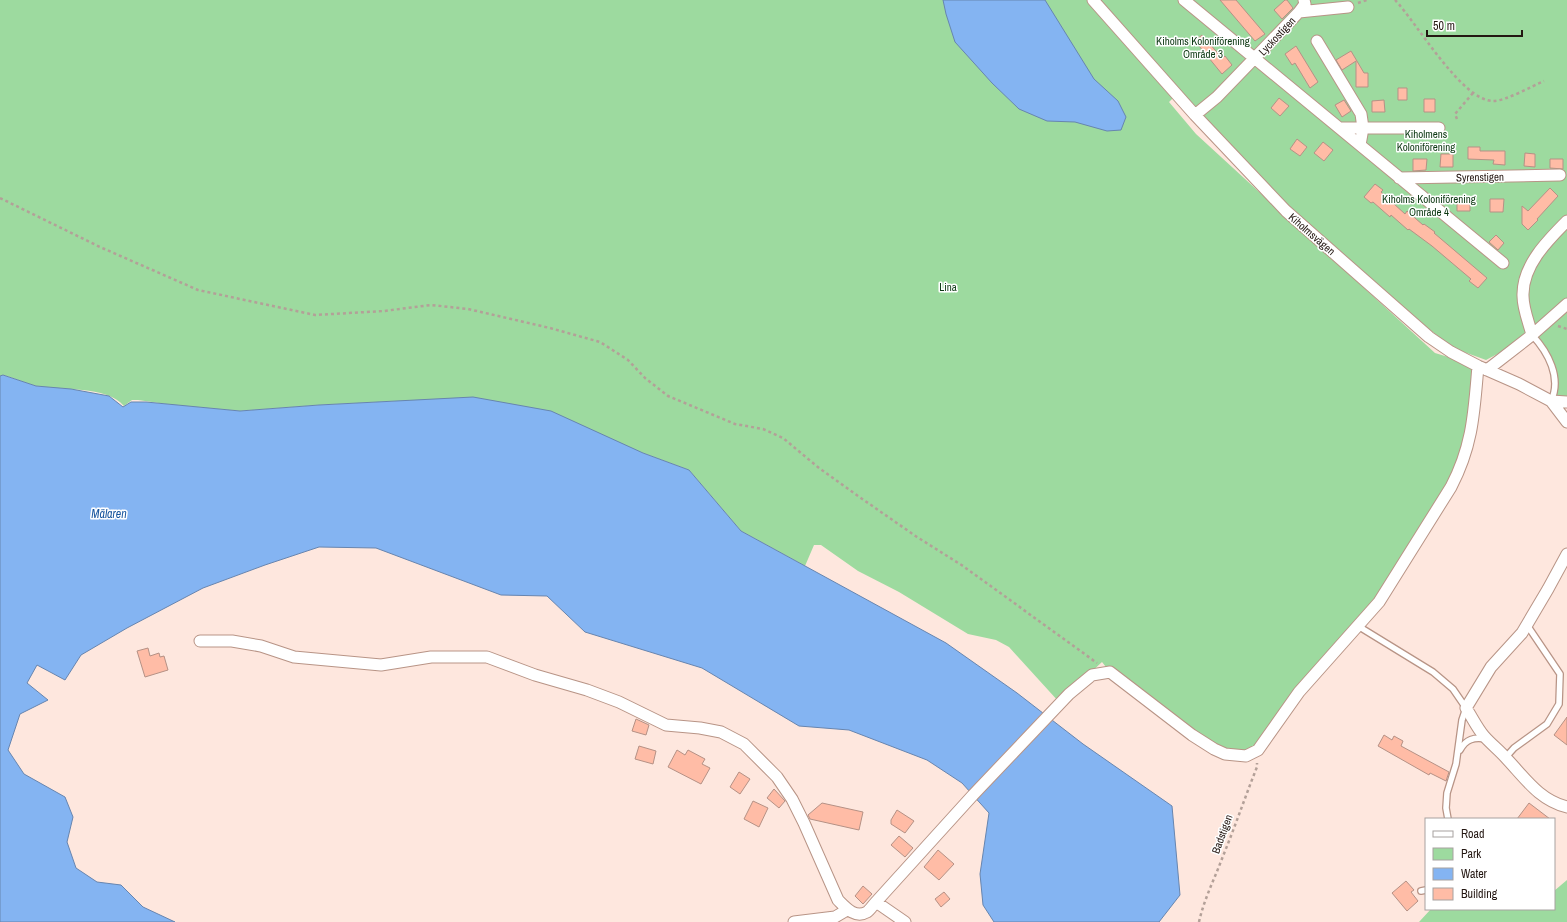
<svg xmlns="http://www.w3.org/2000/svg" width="1567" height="922" font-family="'Archivo Narrow',sans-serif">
	<rect width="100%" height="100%" fill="#fee7de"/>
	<path fill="#9dda9f" d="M0,0h1567v402l-16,-1 3,-33 -21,-33 -47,25 -33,-12 -24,-19 -140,-122 -110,-115 -10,10 27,32 239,219 43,13 -11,83 -88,153 -121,148 -33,4 -115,-82 -8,-10 -43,40 -50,-55 -13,-7 -28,-6 -69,-42 -41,-21 -37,-26h-7l-9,21 -64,-35 -52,-61 -46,-17 -245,-52 -79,4 -79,6 -67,-6 -35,-5h-6l-8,6c-18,-21 -63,-15 -88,-20 -11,-3 -22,-8 -33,-11l-3,1z
		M1567,880v42h-148l12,-13h123v-18z"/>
	<path fill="#84b4f2" stroke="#6785af" d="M943,0h102l49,79 24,22 8,16 -5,13 -14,1 -32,-9 -28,-1 -28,-12 -27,-26 -37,-41 -9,-28z
		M3,375l33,11 35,3 38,7 14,11 8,-5h15l94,9 79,-6 154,-8 78,14 92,42 46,17 52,61 205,112 71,50 66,51 89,62 8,89 -21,27h-165l-11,-17 -3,-31 9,-61 -27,-30 -35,-23 -78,-30 -50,-4 -97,-58 -117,-36 -38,-36 -46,-1 -125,-47 -57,-1 -54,18 -62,23 -76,40 -46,27 -16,25 -28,-15 -10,18 21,17 -28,14 -12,36 16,24 41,23 8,20 -6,25 9,26 21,14 24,3 22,22 32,15h-175v-546z"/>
	<path fill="#ffbca6" stroke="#b59185" d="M1220,0h16l29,34 -10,7z
		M1285,0h2l6,8 -11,11 -8,-9z
		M1202,35l20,23 3,-2 7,9 -10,9 -27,-33z
		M1296,46l22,36 -8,6 -15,-25 -3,2 -7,-11z
		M1351,51l13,22h4v14h-12v-26l-14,9 -6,-10z
		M1398,88h9v12h-9z
		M1279,98l10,8 -9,10 -9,-8z
		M1424,99h11v13h-11z
		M1344,100l7,11 -9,6 -7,-12z
		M1384,100l1,12h-13v-11z
		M1297,139l10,8 -7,9 -10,-7z
		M1323,142l10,8 -9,11 -10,-8z
		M1468,147h12v4h25v14l-12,-1 1,-4 -26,-1z
		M1525,153l10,1v13l-11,-1z
		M1441,154h12v13h-13z
		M1413,159h14l-1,11 -13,1z
		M1550,159h13v10l-13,-1z
		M1375,184l8,6 -2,2 24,22 2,-3 16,14 1,-1 11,8 -1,1 53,45 -9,10 -9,-7 2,-2 -39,-33 -23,-17 -1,1 -17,-15 -1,2 -17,-15 -2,1 -7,-6z
		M1550,188l8,8 -21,23 1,1 -10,10 -6,-6v-18l6,5z
		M1457,199l13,1v11h-13z
		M1490,199h14l-1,13h-13z
		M1496,235l8,8 -6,7 -9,-8z
		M148,648l2,8 9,-3 1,4 4,-1 4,14 -23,7 -8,-26z
		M1567,717v28l-13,-10z
		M636,719l13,6 -3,10 -14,-4z
		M1384,735l8,5 2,-4 9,5 -2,5 48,26 -3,9 -16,-8 -1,2 -51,-29z
		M639,746l17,5 -3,13 -18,-5z
		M677,750l8,5 3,-5 17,9 -3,5 8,4 -9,16 -33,-17z
		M739,772l11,7 -10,15 -10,-7z
		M774,789l11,12 -6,7 -12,-10z
		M753,801l15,7 -9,19 -15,-8z
		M822,803l41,9 -4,18 -49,-11 -2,-4z
		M1529,803l21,16h-33z
		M897,810l17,11 -9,12 -14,-9v-4z
		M899,836l14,12 -8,9 -14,-12z
		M938,850l16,14 -15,16 -15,-13z
		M1406,881l8,9 -3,2 7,9 -11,10 -15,-18z
		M863,886l9,8 -9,10 -8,-8z
		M944,892l6,7 -9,8 -6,-8z"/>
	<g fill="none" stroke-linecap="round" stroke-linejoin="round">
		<defs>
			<path id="lane" d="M1532,335c16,17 30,43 19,66
				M1358,626l75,46 20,17 13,19 -4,12 -6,44 -9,29 -1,15 2,11
				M1460,750c6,-11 14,-13 26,-11
				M1506,757l8,-9 33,-24 12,-20 1,-30 -33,-49
				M1421,891l5,-1"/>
			<path id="street" d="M1093,0l102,115 91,96 143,126 22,15 27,14 41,18 32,17 16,21
				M1184,0l319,263
				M1299,12l6,-8 -1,-4
				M1317,41l44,73 2,14 -3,17
				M1195,115l22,-18 82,-85 49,-5
				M1340,128h99
				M1399,178l161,-3
				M1532,335l35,-31
				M1487,370l45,-35c-3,-12 -9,-26 -9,-39 -1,-30 24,-55 44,-75
				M1551,401l16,1
				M1567,554l-19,35 -26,44 -31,34 -25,41c6,9 11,20 18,28 7,8 15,14 22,22 19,20 33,42 61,49
				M200,641h32l29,5 33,11 87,8 50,-8h56l48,18 52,15 32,12 47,23 34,3 21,4 23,12 33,33 15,22 12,24 34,77c7,7 17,19 29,12 3,-2 6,-7 9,-10l97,-107 96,-101 23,-19 18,-3 82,63 22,14 11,5 21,2 12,-6 41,-58 80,-90 72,-115c22,-42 23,-75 27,-121
				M876,902l29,20
				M794,922l41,-5 12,-7"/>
		</defs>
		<use href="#lane" stroke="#b89486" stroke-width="8"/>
		<use href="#street" stroke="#b89486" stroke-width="13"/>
		<path stroke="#b3a098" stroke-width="2.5" stroke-dasharray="3 3" stroke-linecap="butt" d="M1395,0c22,23 67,101 98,101 13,0 39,-15 51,-20
			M1358,3l9,-3
			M1457,119l-2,-5 18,-21
			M0,198l100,49 98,43 117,25 69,-4 47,-6 37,4 82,19 50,14 28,18 17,18 23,18 67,28 28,5 20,9 36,30 39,28 59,41 46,29 134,97
			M1558,326l9,3
			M1199,922c5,-23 16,-44 24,-66 12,-29 22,-59 34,-89v-4"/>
		<use href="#lane" stroke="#fff" stroke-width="5.5"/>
		<use href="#street" stroke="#fff" stroke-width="11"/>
	</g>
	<g text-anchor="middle" stroke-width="3" stroke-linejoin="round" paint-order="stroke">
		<g font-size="11" fill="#241712" stroke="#fff">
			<text transform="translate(1277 36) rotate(-47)" y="4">Lyckostigen</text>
			<text transform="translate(1480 177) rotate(-1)" y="4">Syrenstigen</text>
			<text transform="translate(1312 234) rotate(41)" y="4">Kiholmsvägen</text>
			<text transform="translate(1222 834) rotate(-70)" y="4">Badstigen</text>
		</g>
		<g font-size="11" fill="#0b3711" stroke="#fff">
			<text x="1203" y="45">Kiholms Koloniförening<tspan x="1203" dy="13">Område 3</tspan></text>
			<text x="1426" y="138">Kiholmens<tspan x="1426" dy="13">Koloniförening</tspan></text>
			<text x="1429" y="203">Kiholms Koloniförening<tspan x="1429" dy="13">Område 4</tspan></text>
			<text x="948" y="291">Lina</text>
		</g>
		<g font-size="12" font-style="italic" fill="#17559e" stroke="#fff">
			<text x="109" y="518">Mälaren</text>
		</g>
	</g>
	<rect x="1425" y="818" width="130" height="92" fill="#ffffff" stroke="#a7a2a0"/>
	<rect x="1433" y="831" width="20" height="6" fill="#ffffff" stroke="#a7a2a0"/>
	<text x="1461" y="838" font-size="12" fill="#241712">Road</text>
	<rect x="1433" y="848" width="20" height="12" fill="#9dda9f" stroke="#a7a2a0"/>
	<text x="1461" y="858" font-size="12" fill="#241712">Park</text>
	<rect x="1433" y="868" width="20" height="12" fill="#84b4f2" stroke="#a7a2a0"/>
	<text x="1461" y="878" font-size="12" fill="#241712">Water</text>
	<rect x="1433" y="888" width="20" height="12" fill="#ffbca6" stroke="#a7a2a0"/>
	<text x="1461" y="898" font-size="12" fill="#241712">Building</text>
	<path d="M1427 30v6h95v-6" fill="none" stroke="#241712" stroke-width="2"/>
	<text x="1433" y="30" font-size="12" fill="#241712" stroke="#ffffff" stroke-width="3" paint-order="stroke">50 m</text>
</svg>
